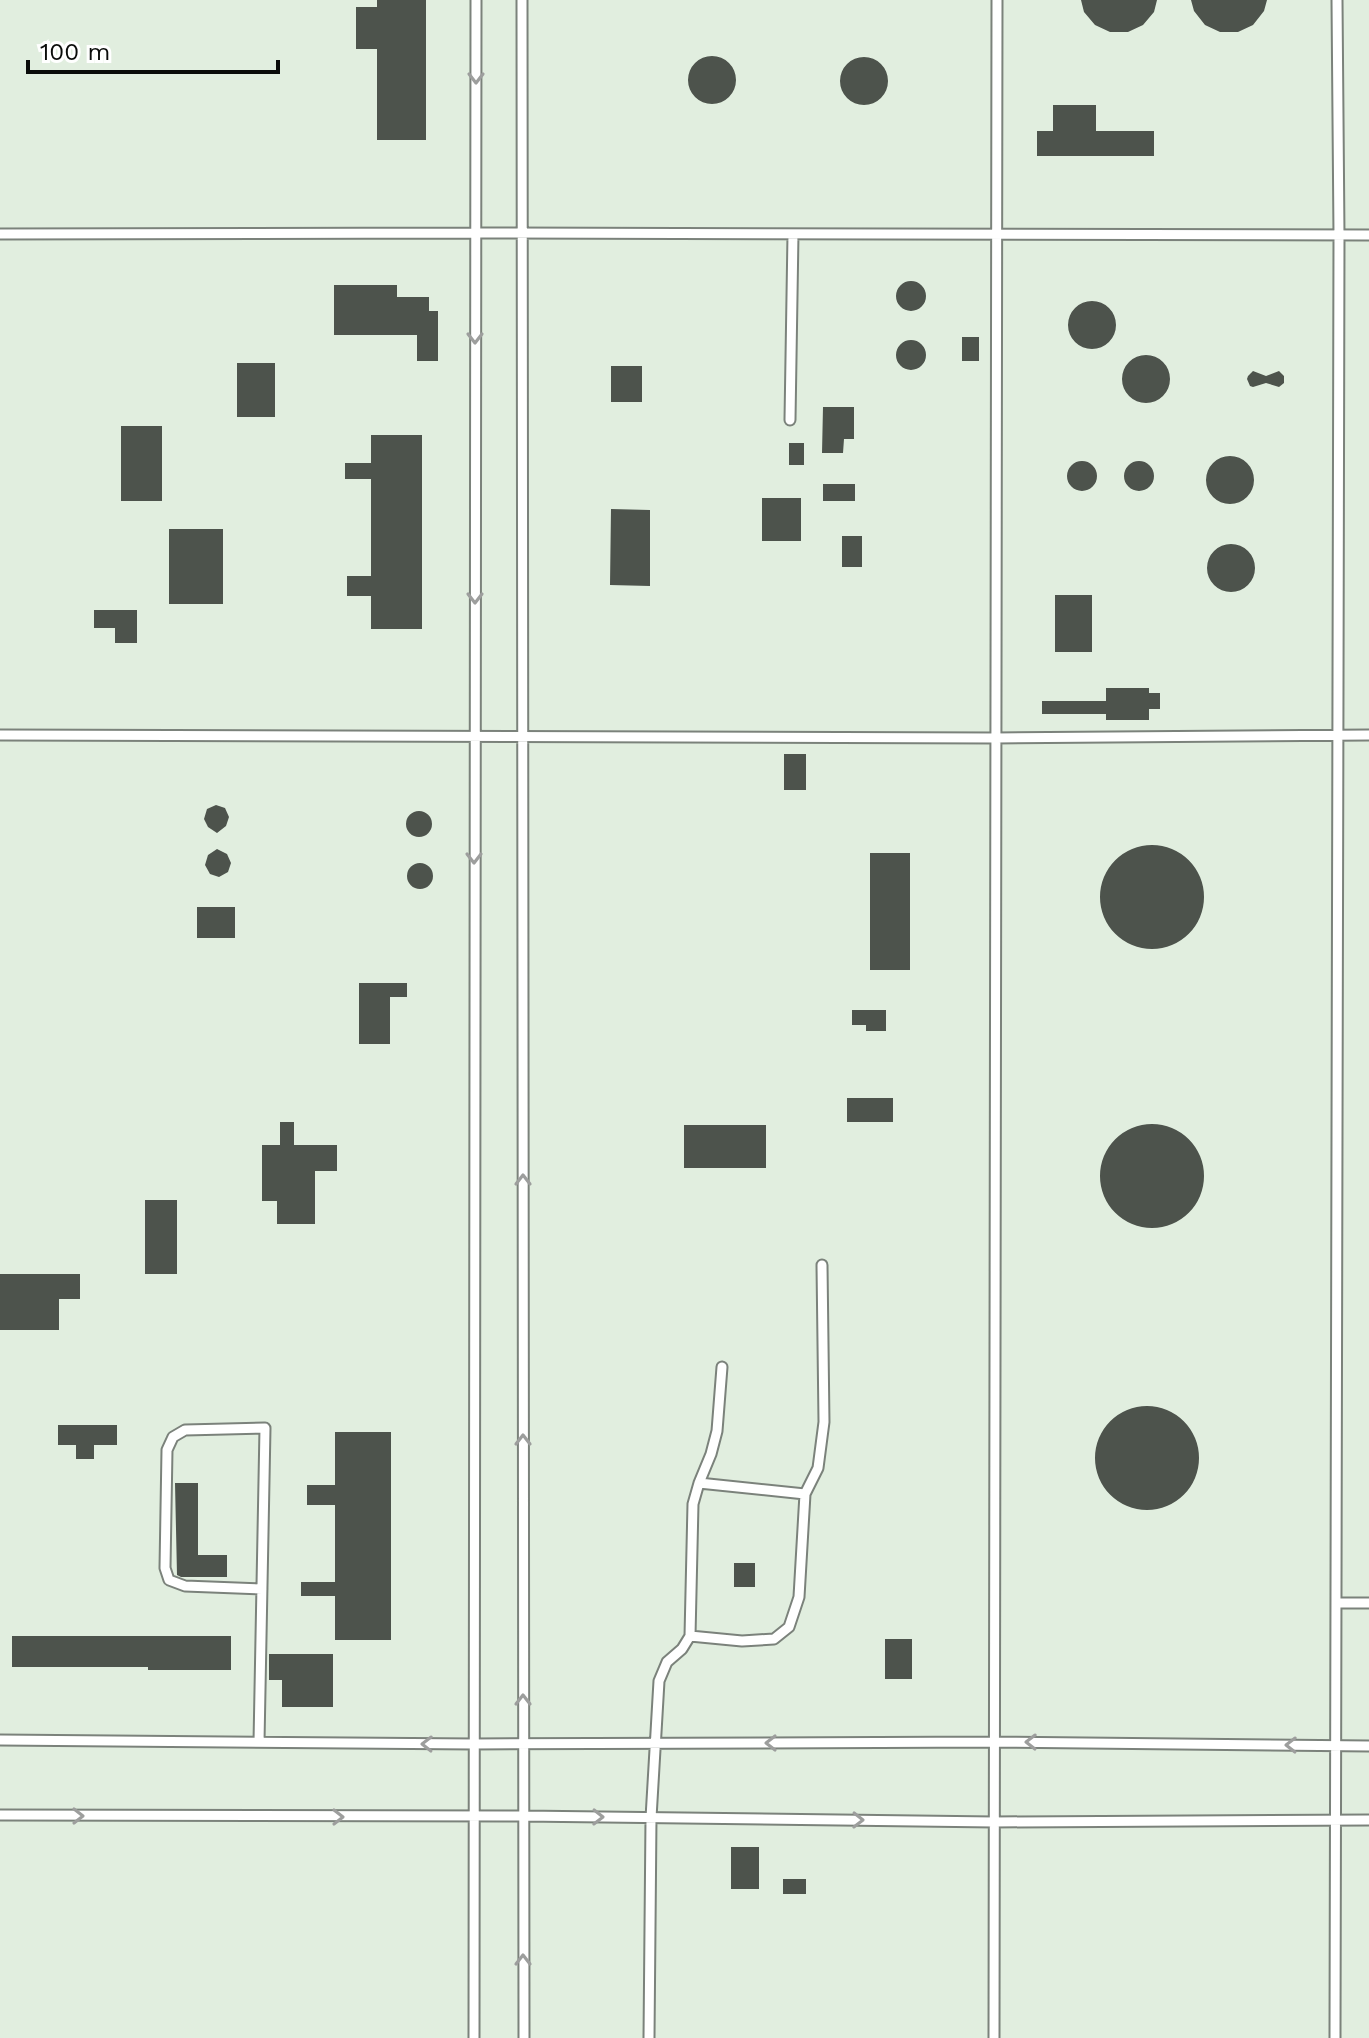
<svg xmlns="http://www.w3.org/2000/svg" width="1369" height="2038" font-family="'Work Sans',sans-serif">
	<rect width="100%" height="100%" fill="#f4fcf3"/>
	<path fill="#e1eedf" d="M0,0h1369v2038h-1369z"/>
	<path fill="#4d534c" d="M377,0h49v140h-49v-91h-21v-42h21z
		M1081,0h76l-3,12 -11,13 -15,7h-18l-15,-7 -11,-13z
		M1191,0h76l-3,11 -11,14 -15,7h-18l-15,-7 -11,-14z
		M688 80a24 24 0 1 1 48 0a24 24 0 1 1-48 0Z
		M840 81a24 24 0 1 1 48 0a24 24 0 1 1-48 0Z
		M1053,105h43v26h58v25h-117v-25h16z
		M896 296a15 15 0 1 1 30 0a15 15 0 1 1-30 0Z
		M334,285h63v12h32v14h9v50h-21v-26h-83z
		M1068 325a24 24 0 1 1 48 0a24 24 0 1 1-48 0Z
		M962,337h17v24h-17z
		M896 355a15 15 0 1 1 30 0a15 15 0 1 1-30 0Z
		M1122 379a24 24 0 1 1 48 0a24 24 0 1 1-48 0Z
		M237,363h38v54h-38z
		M611,366h31v36h-31z
		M1253,371l13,5 13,-5 5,5v7l-5,4 -13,-4 -13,4 -3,-1 -3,-7 1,-3z
		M823,407h31v32h-10l-1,14h-21z
		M121,426h41v75h-41z
		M371,435h51v194h-51v-33h-24v-20h24v-97h-26v-16h26z
		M789,443h15v22h-15z
		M1206 480a24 24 0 1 1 48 0a24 24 0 1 1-48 0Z
		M1067 476a15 15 0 1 1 30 0a15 15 0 1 1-30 0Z
		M1124 476a15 15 0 1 1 30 0a15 15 0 1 1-30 0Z
		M823,484h32v17h-32z
		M762,498h39v43h-39z
		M611,509l39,1v76l-40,-1z
		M169,529h54v75h-54z
		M842,536h20v31h-20z
		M1207 568a24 24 0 1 1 48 0a24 24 0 1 1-48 0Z
		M1055,595h37v57h-37z
		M94,610h43v33h-22v-15h-21z
		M1106,688h43v5h11v16h-11v11h-43v-6h-64v-13h64z
		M784,754h22v36h-22z
		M216,805l9,3 4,9 -3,9 -9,7 -9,-6 -4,-8 3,-10z
		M406 824a13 13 0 1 1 26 0a13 13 0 1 1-26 0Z
		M1100 897a52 52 0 1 1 104 0a52 52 0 1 1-104 0Z
		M217,849l10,5 4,9 -3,9 -9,5 -9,-3 -5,-9 3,-10z
		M870,853h40v117h-40z
		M407 876a13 13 0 1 1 26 0a13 13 0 1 1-26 0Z
		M197,907h38v31h-38z
		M359,983h48v14h-17v47h-31z
		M852,1010h34v21h-20v-6h-14z
		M847,1098h46v24h-46z
		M280,1122h14v23h43v26h-22v53h-38v-23h-15v-56h18z
		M1100 1176a52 52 0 1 1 104 0a52 52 0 1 1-104 0Z
		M684,1125h82v43h-82z
		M145,1200h32v74h-32z
		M0,1274h80v25h-21v31h-59z
		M1095 1458a52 52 0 1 1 104 0a52 52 0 1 1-104 0Z
		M58,1425h59v20h-23v14h-18v-14h-18z
		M335,1432h56v208h-56v-44h-34v-14h34v-77h-28v-20h28z
		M175,1483h23v72h29v22h-46l-4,-2z
		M734,1563h21v24h-21z
		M12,1636h219v34h-83v-3h-136z
		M885,1639h27v40h-27z
		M269,1654h64v53h-51v-27h-13z
		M731,1847h28v42h-28z
		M783,1879h23v15h-23z"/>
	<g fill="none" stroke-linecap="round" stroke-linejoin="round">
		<defs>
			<path id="service" d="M522,0l2,2038
				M0,234l475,-1 894,2
				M790,420l3,-186
				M0,735l996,3 373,-3
				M699,1483l106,11
				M1336,1603h33
				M690,1636l52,5 32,-2 15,-12 10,-30 6,-103 13,-26 6,-46 -2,-157
				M0,1740l474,4 521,-2 374,4
				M259,1742l6,-314 -80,2 -12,7 -6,13 -2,118 4,12 16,6 77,3
				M0,1815l523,1 471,6 375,-2
				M474,2038l2,-2038
				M649,2038l2,-220 8,-137 8,-19 15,-13 8,-13 3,-132 6,-21 12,-29 6,-23 5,-64
				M994,2038l3,-2038
				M1335,2038l4,-1802 -2,-236"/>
		</defs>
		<use href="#service" stroke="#7b827b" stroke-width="13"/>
		<use href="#service" stroke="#fff" stroke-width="9"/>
	</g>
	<defs><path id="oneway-chevron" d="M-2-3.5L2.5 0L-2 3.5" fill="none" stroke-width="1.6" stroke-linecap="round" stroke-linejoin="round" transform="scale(2)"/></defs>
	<g stroke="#9d9e9d">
		<use href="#oneway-chevron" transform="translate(476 78) rotate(90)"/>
		<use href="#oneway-chevron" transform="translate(475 338) rotate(90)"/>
		<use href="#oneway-chevron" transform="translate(475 598) rotate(90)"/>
		<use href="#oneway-chevron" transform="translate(474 858) rotate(90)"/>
		<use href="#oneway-chevron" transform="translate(523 1180) rotate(-90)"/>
		<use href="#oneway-chevron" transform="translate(523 1440) rotate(-90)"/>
		<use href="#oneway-chevron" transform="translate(523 1700) rotate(-90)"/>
		<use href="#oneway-chevron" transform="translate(1031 1742) rotate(-179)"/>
		<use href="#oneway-chevron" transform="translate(771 1743) rotate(180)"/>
		<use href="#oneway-chevron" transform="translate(427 1744) rotate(-179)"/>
		<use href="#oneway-chevron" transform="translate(1291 1745) rotate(-179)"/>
		<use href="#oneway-chevron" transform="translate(78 1816)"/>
		<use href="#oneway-chevron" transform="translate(338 1817)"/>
		<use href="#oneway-chevron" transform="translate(598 1817) rotate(1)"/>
		<use href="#oneway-chevron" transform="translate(858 1820) rotate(1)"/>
		<use href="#oneway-chevron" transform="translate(523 1960) rotate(-90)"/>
	</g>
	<path d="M28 60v12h250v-12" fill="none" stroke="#0a0c0a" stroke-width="4"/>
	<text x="40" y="60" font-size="24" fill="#0a0c0a" stroke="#ffffff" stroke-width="6" paint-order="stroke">100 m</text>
</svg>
